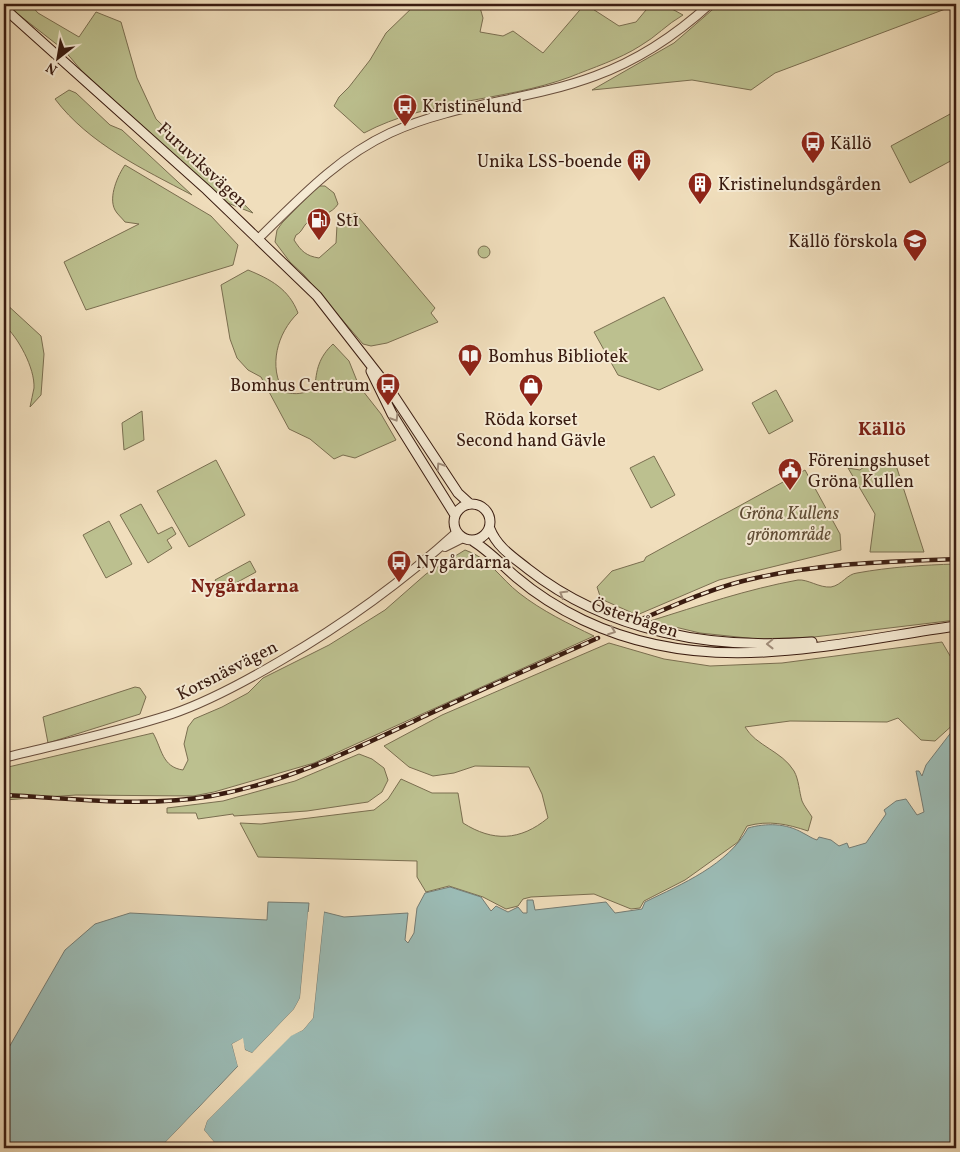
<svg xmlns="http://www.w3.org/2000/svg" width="960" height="1152" font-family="Vollkorn,serif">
	<rect width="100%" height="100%" fill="#f0debc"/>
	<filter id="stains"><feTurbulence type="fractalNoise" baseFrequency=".004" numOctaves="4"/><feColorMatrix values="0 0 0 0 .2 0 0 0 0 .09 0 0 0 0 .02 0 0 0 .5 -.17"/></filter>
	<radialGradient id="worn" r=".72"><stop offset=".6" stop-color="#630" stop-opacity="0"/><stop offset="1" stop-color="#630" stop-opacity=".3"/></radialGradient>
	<path fill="#bcc08f" stroke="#7a6e50" d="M5,4h25l8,9 41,24 17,-25 25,10 16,56 19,41 97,94 -28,-11 -144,-132 -17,-20z
		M416,4h63l4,14 -3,14 23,4 10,-5 30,22 42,-49 34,22 17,-4 15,-18h12l20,11c-16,9 -27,22 -43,31 -20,13 -48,22 -70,31 -68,25 -142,22 -206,56l-30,-27 5,-9 10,-10 21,-27 16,-27z
		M719,4h237v1l-181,68 -24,17 -59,-10 -100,10 82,-47z
		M69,90l7,3 34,32 12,5 70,65c-49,-26 -103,-51 -137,-96z
		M952,113l4,7v38l-46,25 -19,-37z
		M125,165l86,51 27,29 -5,20 -147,45 -22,-48 75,-38 -14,-2c-3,-4 -8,-8 -10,-12 -7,-13 3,-35 10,-45z
		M318,186h7l9,7 4,11c-6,10 -18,11 -28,17 -7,3 -7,11 -14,14l-2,5c7,11 12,16 25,18l17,-15 1,-18 18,-12 80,95 -4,5 7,9 -51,21 -16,3 -8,-2 -59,-69 -14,-13 -15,-20 2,-12 5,-7z
		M478 252a6 6 0 1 1 12 0a6 6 0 1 1-12 0Z
		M248,270c22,9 41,19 50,43 -21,20 -30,54 -14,79 12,3 20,2 31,-4 1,-18 4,-31 18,-44l16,17 10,25 22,28 15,26 -41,18 -12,-3 -9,4 -24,-20 -21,-10 -28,-52 -13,-7 -11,-12 -7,-19 -9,-54z
		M664,297l39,73 -44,20 -41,-15 -24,-43z
		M4,302l37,34 3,18 -3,41 -11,12c1,-6 3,-13 4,-19 1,-20 -16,-51 -30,-63z
		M776,390l17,31 -24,13 -17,-31z
		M142,411l2,29 -20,10 -2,-27z
		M654,456l21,39 -24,13 -21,-40z
		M875,458l19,1 30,93h-54l5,-38 -27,-46 12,2z
		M216,460l29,55 -56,32 -32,-56z
		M805,470l35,64 1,16 -122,30 -82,35 -36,-16 -4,-12 15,-16 32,-10 2,-4z
		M141,504l17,30 14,-7 4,7 -9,6 5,8 -24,15 -28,-48z
		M109,521l23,43 -26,14 -23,-43z
		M465,550c23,7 36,29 54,43 23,18 50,31 75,43l-280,127 -100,29 -21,4 -117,-1 -72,5v-32l149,-35c9,16 9,34 30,37l5,-10 -4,-16 4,-17 6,-8 28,-12 26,-14 15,-15 66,-33 56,-35 41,-36z
		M250,561l6,11 -35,19 -6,-11z
		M956,564v56l-142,17 -57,2 -57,-6 -50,-12c48,-15 98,-32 148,-41 10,-1 21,8 33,7 11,-2 16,-13 26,-14 33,-6 66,-8 99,-9z
		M942,642l14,24v56l-21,19 -14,-1 -23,-22 -11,4 -97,-1 -45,6c11,19 37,24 49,44 5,9 5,20 8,30 2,5 7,11 10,16l-4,14c-21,-7 -39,-11 -61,-5l-9,16 -53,38 -41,21 -4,7 -9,1 -37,-15 -63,3 -8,2 -5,7 -12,3 -23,-12 -34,-11 -23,6 -9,-15v-16l-159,-4 -18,-34 21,1 113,-14 14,-11 13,-20 31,14h26l5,30c30,19 57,18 85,-5l-6,-24 -13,-27 -54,-1 -21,7 -21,3 -24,-9 -25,-21 58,-31 167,-72 55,16 46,7 72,-3z
		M135,687l5,1 6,9 -6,17 -92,29 -5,-26z
		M359,754l13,5 12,9 4,12 -6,12 -14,10 -61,9 -73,5 -1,-2 -35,5 -2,-6h-29v-5l56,-7 72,-20z"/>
	<path fill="#9bbbb5" stroke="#747b73" d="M956,726v422h-737l-15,-18 3,-9 84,-86 12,-5 10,-12 11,-106 20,5 64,-4 -3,27 3,3 6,-10 3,-25 8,-15 25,-6 31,10 10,14 5,-5 12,6 10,-5 5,6h4v-13h6l2,10 71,-8 9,11 27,-4 3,-7c37,-18 83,-37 103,-74 18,-5 38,-5 55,5 6,3 8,5 14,7l2,-3 12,3 8,6 8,-3 2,5 17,-5 20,-29 -2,-4 12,-9 10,-2 11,16 7,-3 -8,-41h3l3,5 4,-11z
		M268,902l41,1 -9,95 -6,11 -42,44 -7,-3 -3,-11 -10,5 6,22 -78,82h-156v-92l61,-106 30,-26 35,-11 137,7z"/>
	<path fill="#f0debc" d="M308,912h3l-3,37 -6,50 -6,11 -42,45 -11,-4 -2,-9 -6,3 5,23 -77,80h-3l78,-81 -6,-23 11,-6 2,12 7,3 42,-44 6,-11z
		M322,912h2l-11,106 -10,12 -12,6 -84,85 -3,9 15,18h-4l-13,-17 3,-12 84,-85 12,-6 9,-11z"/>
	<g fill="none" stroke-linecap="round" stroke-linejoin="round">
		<defs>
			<path id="tertiary" d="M258,239c41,-40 80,-82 132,-106 65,-30 138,-32 205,-57 44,-16 81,-41 115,-72
				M445,547l18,-9
				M4,758c56,-14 113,-26 168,-44 38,-13 74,-33 108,-53 64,-37 122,-79 177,-129"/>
			<path id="secondary" d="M4,8l203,182 110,106 71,91 70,106 12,11
				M371,371l21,43 63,101
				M454 522a18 18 0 1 1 36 0a18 18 0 1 1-36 0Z
				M490,529c7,18 23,28 38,40 80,63 185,81 284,73
				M473,541c16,10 29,24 43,36 20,17 44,32 67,43 124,59 245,24 373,6"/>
		</defs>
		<use href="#tertiary" stroke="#674c3b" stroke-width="10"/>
		<use href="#secondary" stroke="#391b10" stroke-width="11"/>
		<use href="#tertiary" stroke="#f5ead3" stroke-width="8"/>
		<use href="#secondary" stroke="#f5ead3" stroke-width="9"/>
		<defs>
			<path id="rail" d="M642,619c37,-16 75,-33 114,-41 66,-15 133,-16 200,-19
				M4,795c68,3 139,13 207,1 78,-14 148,-49 218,-82 56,-26 113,-51 169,-76"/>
		</defs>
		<use href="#rail" stroke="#391b10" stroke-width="4.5"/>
		<use href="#rail" stroke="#f5ead3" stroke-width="2.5" stroke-dasharray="8" stroke-linecap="butt"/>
	</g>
	<defs><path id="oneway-chevron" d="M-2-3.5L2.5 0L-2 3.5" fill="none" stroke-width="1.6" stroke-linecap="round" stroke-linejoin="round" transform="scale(1.25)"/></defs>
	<g stroke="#a08d7b">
		<use href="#oneway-chevron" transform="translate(395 418) rotate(58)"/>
		<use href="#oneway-chevron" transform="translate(440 466) rotate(-123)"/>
		<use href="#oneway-chevron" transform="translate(563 594) rotate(-149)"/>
		<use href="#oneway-chevron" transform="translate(612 631) rotate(21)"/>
		<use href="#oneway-chevron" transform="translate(770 644) rotate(179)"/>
	</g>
	<defs>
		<symbol id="bus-pin" viewBox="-11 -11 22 30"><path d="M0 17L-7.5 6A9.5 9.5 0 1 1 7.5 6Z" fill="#8f2418" stroke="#f5ead3"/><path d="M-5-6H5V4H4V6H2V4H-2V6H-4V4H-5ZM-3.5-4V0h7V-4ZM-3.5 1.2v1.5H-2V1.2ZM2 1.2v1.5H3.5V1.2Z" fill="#fff"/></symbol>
		<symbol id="building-pin" viewBox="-11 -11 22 30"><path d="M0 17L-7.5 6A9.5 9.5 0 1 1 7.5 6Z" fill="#8f2418" stroke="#f5ead3"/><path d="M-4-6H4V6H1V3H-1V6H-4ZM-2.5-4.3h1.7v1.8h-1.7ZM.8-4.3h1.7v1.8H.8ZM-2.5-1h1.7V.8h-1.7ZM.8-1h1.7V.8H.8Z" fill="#fff"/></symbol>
		<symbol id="fuel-pin" viewBox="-11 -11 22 30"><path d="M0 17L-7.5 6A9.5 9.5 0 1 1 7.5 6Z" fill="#8f2418" stroke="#f5ead3"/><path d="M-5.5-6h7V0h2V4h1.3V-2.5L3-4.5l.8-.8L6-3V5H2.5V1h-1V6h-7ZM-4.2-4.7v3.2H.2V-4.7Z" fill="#fff"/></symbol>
		<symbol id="school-pin" viewBox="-11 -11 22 30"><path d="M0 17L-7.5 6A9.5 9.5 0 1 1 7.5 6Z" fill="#8f2418" stroke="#f5ead3"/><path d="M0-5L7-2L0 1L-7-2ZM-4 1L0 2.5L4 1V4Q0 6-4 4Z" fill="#fff"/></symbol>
		<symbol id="library-pin" viewBox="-11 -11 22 30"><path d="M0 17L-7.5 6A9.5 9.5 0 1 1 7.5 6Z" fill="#8f2418" stroke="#f5ead3"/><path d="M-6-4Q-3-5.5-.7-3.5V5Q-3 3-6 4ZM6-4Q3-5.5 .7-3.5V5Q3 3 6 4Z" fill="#fff"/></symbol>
		<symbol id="shop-pin" viewBox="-11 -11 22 30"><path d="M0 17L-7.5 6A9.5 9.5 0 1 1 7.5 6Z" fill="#8f2418" stroke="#f5ead3"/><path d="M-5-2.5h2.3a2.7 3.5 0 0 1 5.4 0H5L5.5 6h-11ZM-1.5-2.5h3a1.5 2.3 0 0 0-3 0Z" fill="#fff"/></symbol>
		<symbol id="civic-pin" viewBox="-11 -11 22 30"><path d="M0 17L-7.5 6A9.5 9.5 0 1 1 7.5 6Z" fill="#8f2418" stroke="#f5ead3"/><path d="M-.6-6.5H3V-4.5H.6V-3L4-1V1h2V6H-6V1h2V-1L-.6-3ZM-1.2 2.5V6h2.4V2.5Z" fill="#fff"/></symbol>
	</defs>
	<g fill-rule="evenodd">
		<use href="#bus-pin" x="391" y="92" width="28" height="38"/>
		<use href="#bus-pin" x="799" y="129" width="28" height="38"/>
		<use href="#building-pin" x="625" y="147" width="28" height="38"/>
		<use href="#building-pin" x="686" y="170" width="28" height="38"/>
		<use href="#fuel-pin" x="305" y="206" width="28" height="38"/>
		<use href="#school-pin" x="901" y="227" width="28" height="38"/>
		<use href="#library-pin" x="456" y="342" width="28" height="38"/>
		<use href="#bus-pin" x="374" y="371" width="28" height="38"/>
		<use href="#shop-pin" x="517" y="372" width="28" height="38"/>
		<use href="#civic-pin" x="776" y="456" width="28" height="38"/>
		<use href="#bus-pin" x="385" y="548" width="28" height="38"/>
	</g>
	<g text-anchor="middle" stroke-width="4" stroke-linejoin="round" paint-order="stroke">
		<g font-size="18" fill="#391b10" stroke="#f5ead3" text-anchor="start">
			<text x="422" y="112">Kristinelund</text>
			<text x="830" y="149">Källö</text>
			<text x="622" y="167" text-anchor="end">Unika LSS-boende</text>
			<text x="718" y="190">Kristinelundsgården</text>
			<text x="336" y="226">St1</text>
			<text x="898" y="247" text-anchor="end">Källö förskola</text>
			<text x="488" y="362">Bomhus Bibliotek</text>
			<text x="370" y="391" text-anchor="end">Bomhus Centrum</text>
			<text x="531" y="425" text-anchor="middle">Röda korset<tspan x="531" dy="21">Second hand Gävle</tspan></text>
			<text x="808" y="466">Föreningshuset<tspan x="808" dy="21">Gröna Kullen</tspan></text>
			<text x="416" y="568">Nygårdarna</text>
		</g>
		<g font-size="18" fill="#391b10" stroke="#f5ead3">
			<text transform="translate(203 165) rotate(43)" y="6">Furuviksvägen</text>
			<text transform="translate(635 618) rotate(18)" y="6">Österbågen</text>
			<text transform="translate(227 670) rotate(-27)" y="6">Korsnäsvägen</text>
		</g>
		<g font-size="18" font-style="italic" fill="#604d36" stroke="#f5ead3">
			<text x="789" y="519">Gröna Kullens<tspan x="789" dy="21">grönområde</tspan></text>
		</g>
		<g font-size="19" font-weight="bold" fill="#7a1f14" stroke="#f5ead3">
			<text x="882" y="435">Källö</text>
			<text x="245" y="592">Nygårdarna</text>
		</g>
	</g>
	<rect width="960" height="1152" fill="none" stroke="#f0debc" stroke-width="20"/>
	<rect x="5" y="5" width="950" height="1142" fill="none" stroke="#391b10" stroke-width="2.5"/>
	<rect x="10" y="10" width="940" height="1132" fill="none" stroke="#391b10"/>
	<g transform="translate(58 58) rotate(211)" stroke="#f5ead3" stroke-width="4" paint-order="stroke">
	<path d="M0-4L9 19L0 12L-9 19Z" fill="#391b10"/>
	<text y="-8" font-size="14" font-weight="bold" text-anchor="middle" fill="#391b10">N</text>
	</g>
	<rect width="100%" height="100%" filter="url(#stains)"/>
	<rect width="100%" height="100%" fill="url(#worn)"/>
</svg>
